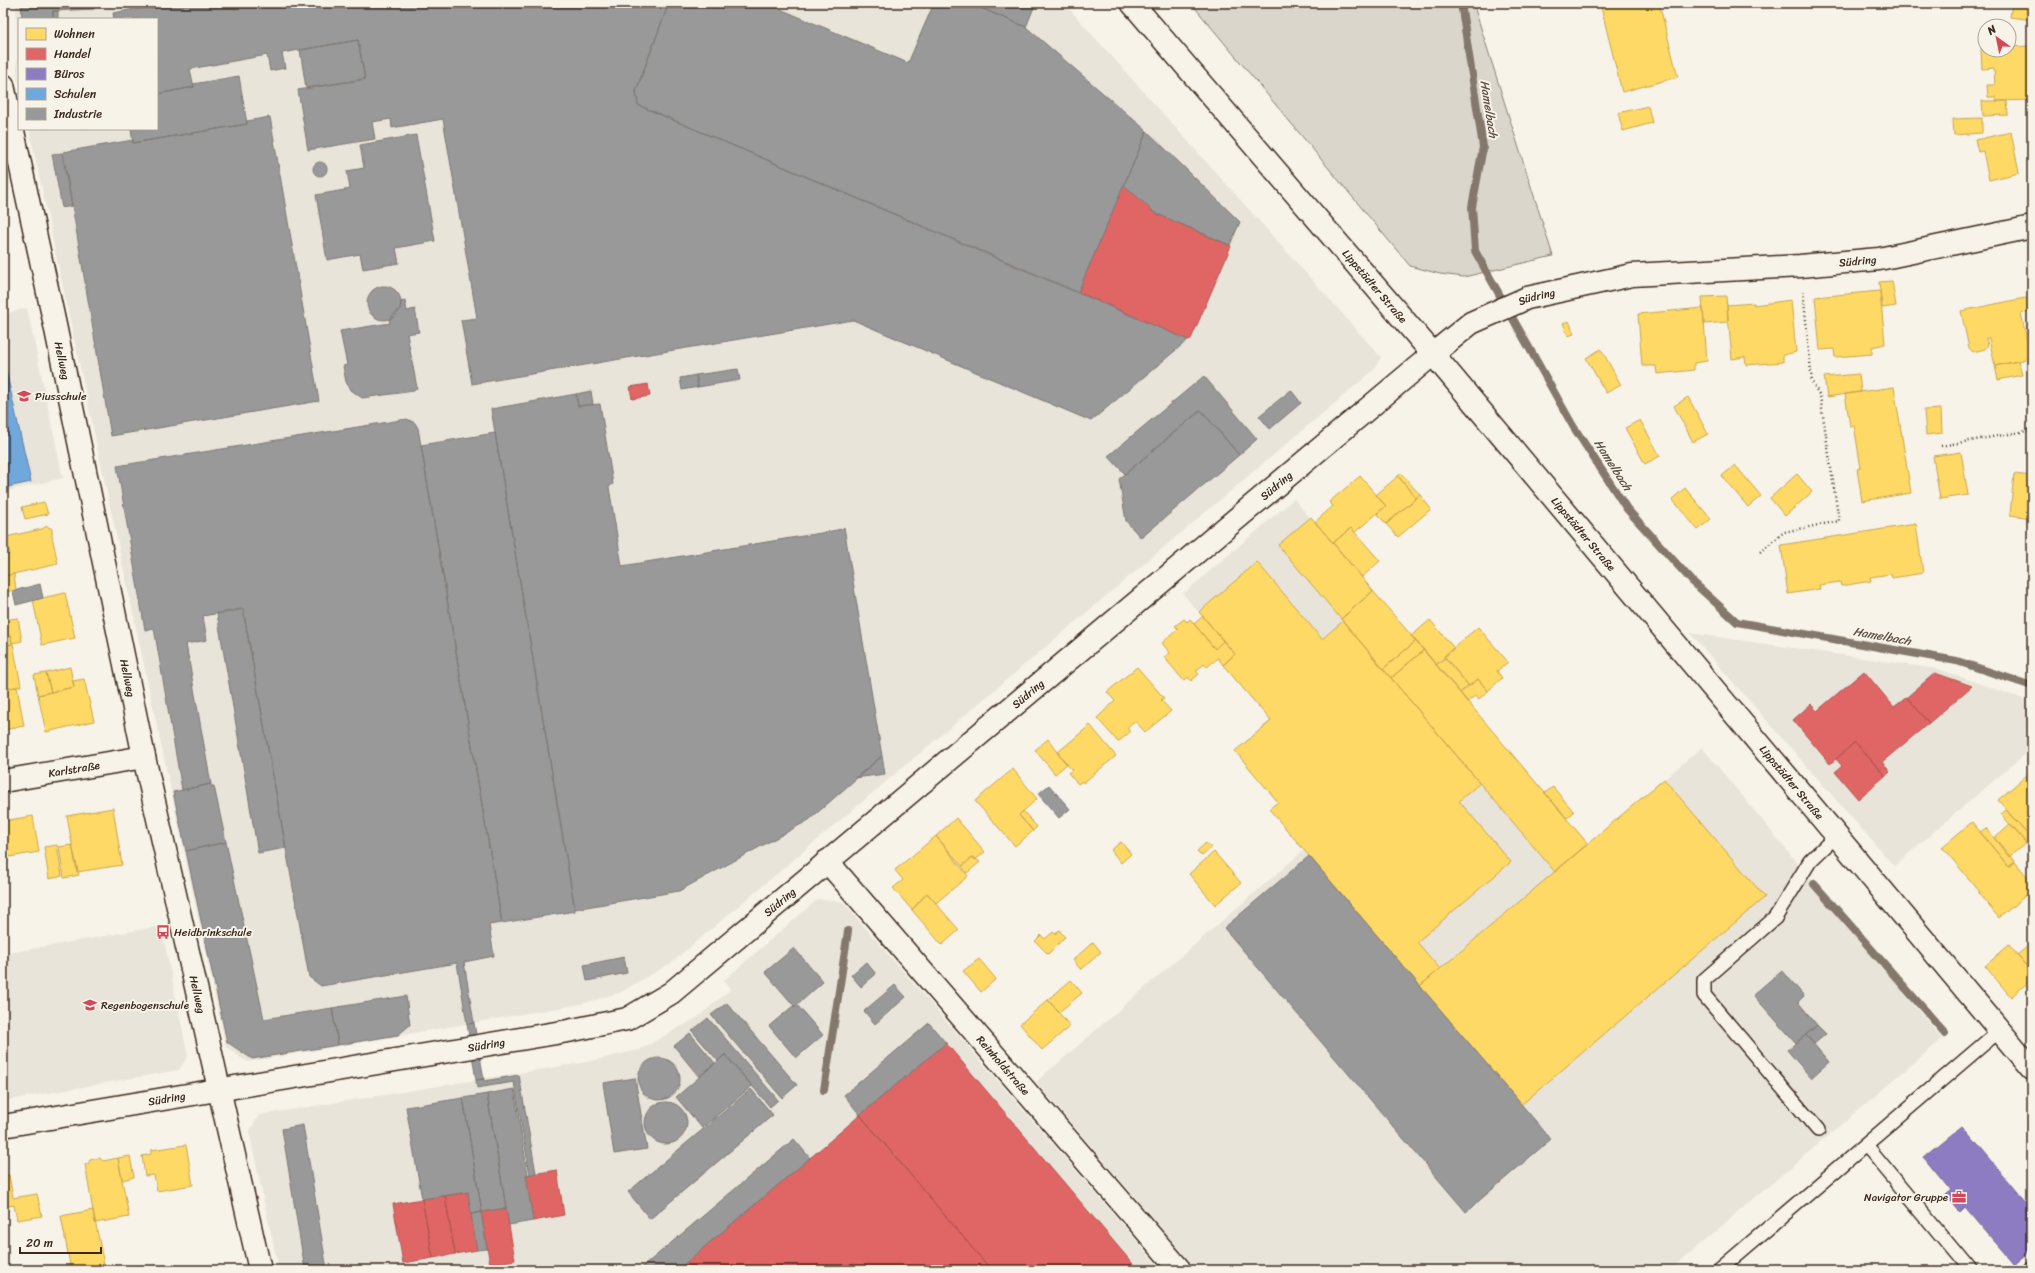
<svg xmlns="http://www.w3.org/2000/svg" width="2035" height="1273" font-family="Sriracha,sans-serif">
	<rect width="100%" height="100%" fill="#f7f3e8"/>
	<filter id="ink" filterUnits="userSpaceOnUse"><feTurbulence type="fractalNoise" baseFrequency=".025" numOctaves="2"/><feDisplacementMap in="SourceGraphic" scale="8" xChannelSelector="R" yChannelSelector="G"/><feConvolveMatrix kernelMatrix="1 2 1 2 8 2 1 2 1" color-interpolation-filters="sRGB"/></filter>
	<g filter="url(#ink)">
		<path fill="#e9e4d9" d="M16,3h1048l317,354 -7,13 -703,593 -52,30 -38,11 -334,58 -21,-15 -197,-918h128v-110h-138v65l-2,-8z
			M27,308l36,170 -60,14v-178z
			M1294,499l294,345 114,-97 240,292 -272,231h-473l-161,-188 268,-232 -35,-41 9,-8 -43,-50 35,-31 -47,-55 11,-11 -51,-60z
			M1690,633l248,36 94,33v46l-138,118z
			M818,899l25,3 319,368h-883l-30,-138 10,-17 328,-53 52,-12 59,-33 33,-28 -7,-9z
			M161,926l27,130 -9,14 -176,31v-147z"/>
		<path fill="#dbd6cb" stroke="#8b8074" d="M1191,3h282l80,253 -89,21 -24,-3 -30,-8z"/>
		<path fill="#ffd966" stroke="#c4a450" d="M1600,3h59l19,74 -56,15z
			M2012,3h20v17l-22,-3z
			M2030,46l2,54 -36,1v-4h-8l-1,-12h8l-1,-17 -12,1 -1,-21h4v2h24v-3z
			M1982,101h25l1,14 -25,1z
			M1648,106l4,17 -29,8 -5,-18z
			M1982,118v15l-28,2 -1,-16z
			M2011,132l8,41 -30,7 -6,-29 -5,1 -3,-12z
			M1892,281l4,25 -14,2 -3,-26z
			M1880,291l5,53 -13,3v7l-37,3 -1,-8 -14,1 -5,-53z
			M1726,296l2,26 -24,2 -2,-27z
			M2025,298l4,2 2,8 -4,4 -6,1 10,45 -36,8 -6,-28h-3l2,7 -3,4 -12,3 -4,-4 -8,-37z
			M1791,300l5,52 -13,3v7l-37,3 -1,-8 -13,2 -5,-54 27,-2v2z
			M1703,308l4,53 -13,2v7l-37,4 -1,-8h-14l-4,-52z
			M1569,321l5,13 -6,2 -5,-13z
			M1601,349l20,36 -15,8 -20,-35z
			M2018,361l4,14 -24,5 -3,-14z
			M1859,374l2,18 -34,5 -3,-20z
			M1894,387l17,106 -49,8 -5,-32 4,-1 -7,-43 -4,1 -5,-32z
			M1688,397l20,37 -15,8 -19,-36z
			M1941,409l1,24 -16,2 -2,-25z
			M1640,420l20,36 -15,8 -20,-36z
			M1961,452l7,43 -28,4 -7,-43z
			M1735,465l26,31 -13,11 -26,-31z
			M1401,473l19,22 -4,3 -18,-22z
			M1797,474l15,18 -27,24 -15,-18z
			M2014,474l18,2v42l-22,-3z
			M1360,476l26,30 -31,26 -4,-4 -18,15 -18,-21 18,-16 -4,-4z
			M1398,476l18,22 -30,26 -9,-11 9,-7 -10,-11z
			M1685,488l26,31 -13,11 -26,-31z
			M1420,495l11,14 -33,28 -12,-13z
			M44,502l4,12 -23,5 -3,-12z
			M1311,517l62,74 -32,28 -63,-74z
			M1916,524l7,49 -31,5 -1,-4 -21,3 1,4 -30,5 -1,-4 -21,3 1,4 -32,5 -7,-49z
			M47,526l5,3v7l6,28 -54,12 -1,-20 7,-2 -4,-17 36,-8z
			M1351,528l29,33 -18,16 -29,-34z
			M1257,562l65,77 21,-18 48,57 89,105 -21,18 52,61 -94,80 23,27 -20,17 -151,-177 9,-7 -43,-51 36,-30 -48,-56 12,-11 -36,-42z
			M3,573l1,3 10,-2 2,16 -13,2z
			M1373,591l43,50 -33,28 -42,-50z
			M65,593l10,45 -33,7 -9,-45z
			M1203,616l20,25 -8,8 -21,-25z
			M18,618l4,23 -10,2 -1,-7 -8,2v-18z
			M1184,619l3,3 3,-3 25,30 8,-8 12,13 -12,11 -5,-7 -11,9 -3,-3 -8,7 3,3 -8,7 -3,-4 -4,4 -20,-24 6,-4 -8,-10 16,-14 -3,-3z
			M1430,620l24,28 -18,17 -25,-29z
			M1478,627l30,35 -11,9 5,7 -14,13 -10,-12 -9,7 -25,-30z
			M11,636l1,8 -9,2v-8z
			M1416,641l8,9 -33,28 -8,-9z
			M13,644l8,42 -18,3v-43z
			M1424,650l164,194 -33,28 -164,-194z
			M1445,658l23,27 -8,8 -24,-28z
			M70,667l4,20 -23,5 -5,-19z
			M1137,667l27,31 -3,2 10,11 -26,21 -9,-10h-3l-6,6 3,4 -12,10 -21,-24 18,-17 -8,-9z
			M46,673l5,19 -13,3 -4,-20z
			M84,679l10,42 -48,11 -8,-37 36,-8 -1,-6z
			M1478,679l10,12 -9,8 -3,-4 -9,7 -7,-9z
			M17,687l7,39 -21,4v-41z
			M1090,725l26,31 -33,27 -1,-2 -4,3 -10,-11 4,-3 -15,-17z
			M1048,739l19,25 -12,10 -20,-24z
			M1013,769l24,30 -18,16 14,16 -18,15 -40,-45z
			M2027,775l5,6v59l-34,-40z
			M1664,779l101,118 -244,208 -101,-119z
			M1553,787l21,25 -7,6 -22,-25z
			M113,808l9,57 -45,7 -10,-56z
			M2006,810l26,30 -1,9 -30,-35z
			M1023,811l14,16 -4,4 -14,-16z
			M33,816l6,36 -36,6v-37z
			M956,818l29,34 -10,8 -2,-3 -11,9 -26,-30z
			M1972,822l37,45 6,-5 17,20v8l-33,28 -21,-25 2,-1 -38,-45z
			M2010,824l16,19 -17,14 -15,-19z
			M1986,828l29,34 -6,5 -29,-35z
			M936,836l32,40 -32,27 -9,-10 -15,17 -19,-22 10,-8 -8,-10z
			M1121,842l10,12 -10,9 -10,-13z
			M1206,843l5,5 -9,8 -5,-5z
			M57,845l5,31 -13,3 -5,-32z
			M72,845l7,30 -15,3 -5,-31z
			M1214,852l27,31 -26,22 -26,-31z
			M973,857l7,5 -13,11 -5,-7z
			M927,893l32,37 -17,15 -30,-35z
			M1059,930l6,7 -17,17 -13,-13 6,-6 4,4 8,-7 2,2z
			M1093,942l8,10 -20,18 -8,-10z
			M2032,943v30l-15,-18z
			M2009,945l23,28v6l-21,18 -26,-31z
			M979,959l17,20 -15,13 -18,-21z
			M1071,980l11,13 -23,19 -11,-12z
			M1048,1000l22,26 -28,24 -22,-26z
			M186,1145l7,40 -36,6 -3,-16 -9,1 -3,-20 9,-2v-4z
			M130,1156l4,21 -12,3 -4,-22z
			M100,1158l3,3 15,-3 11,59 -34,6 -10,-59h3l2,-4z
			M9,1175l4,23 24,-4 5,22 -25,4 -3,-15 -11,2v-31z
			M93,1210l12,60h-34l-10,-54z"/>
		<path fill="#e06666" stroke="#ae5450" d="M1124,184l31,29 76,33 -40,93 -3,1 -110,-48z
			M648,384l2,12 -18,3 -2,-12z
			M1864,671l30,36 13,-10 22,26 -47,39 8,10 -5,4 -30,-34 -25,22 -37,-44 18,-16 6,7z
			M1935,673l37,13 -43,37 -22,-26z
			M1855,742l30,34 -27,23 -23,-27 7,-6 -6,-7z
			M946,1043l192,227h-147l-131,-155z
			M860,1115l131,155h-314l133,-112z
			M557,1170l7,45 -31,6 -7,-46z
			M468,1192l9,58 -22,4 -10,-58z
			M445,1196l10,58 -22,4 -11,-59z
			M422,1199l11,59 -30,5 -10,-59z
			M506,1208l9,52 -25,4 -9,-52z"/>
		<path fill="#8e7cc3" stroke="#756392" d="M1962,1126l70,84v39l-18,15 -50,-58 -5,5 -14,-16 6,-5 -27,-33z"/>
		<path fill="#6fa8dc" stroke="#5f82a3" d="M3,357l28,125 -28,6z"/>
		<path fill="#999" stroke="#7d7874" d="M21,3h73v6l-41,2v8h-31z
			M169,3h500l-33,88 2,14 550,235 -97,81 -238,-101 -381,64 -11,-64 16,-2 -34,-199 -51,9 -1,-9 -19,3 3,17 -67,11 -10,-60 67,-11 -7,-39 -76,13 3,15 -15,3 -3,-16 -77,14 4,18 -37,7v-75h-43l-1,-6z
			M669,3h97l142,60 26,-60h35l57,24 121,104 -69,161 -440,-187 -2,-14z
			M969,3h61l5,2 -9,22z
			M53,11h5v8h-5z
			M358,40l7,39 -59,9 -6,-38z
			M239,76l8,48 -114,19 -2,-14h26v-35l37,-7 -1,-3z
			M270,117l49,284 -208,35 -48,-284 70,-12v3l114,-19v-3z
			M1147,131l93,91 -10,23 -75,-32 -31,-28z
			M416,135l19,106 -39,7 3,15 -36,6 -3,-15 -33,6 -11,-65 34,-6 -3,-18 17,-3 -4,-23z
			M62,153l10,53 -10,2 -10,-54z
			M313 169a7 7 0 1 1 14 0a7 7 0 1 1-14 0Z
			M367 303a17 17 0 1 1 34 0a17 17 0 1 1-34 0Z
			M405,301l2,10 8,-2 4,23 -12,2 10,54 -3,3 -52,7 -11,-8 -5,-8 -3,-16 4,-1 -7,-34 50,-8 -1,-4 11,-10 1,-7z
			M738,369l2,11 -42,7 -2,-12z
			M696,375l2,12 -16,3 -2,-12z
			M1204,376l53,63 -18,16 -38,-45 -76,64 -17,-18z
			M1291,390l10,13 -31,26 -11,-13z
			M591,391l2,13 -15,2 -2,-12z
			M576,394l2,12 22,-2 13,80 -4,3 13,79 199,-33 21,-4 2,-2 38,229 -73,64 -130,71 -104,18 -84,-500z
			M1201,410l38,45 -98,83 -15,-17 -7,-42z
			M407,419l8,4 3,5 84,495 -13,2 5,31 -30,6 10,61 -7,1 -10,-61 -136,23 -12,-9 -66,-368 -40,7 4,24 -21,4 25,140 -29,6 -28,-162 -9,2 -28,-164z
			M495,433l80,478 -73,12 -81,-478z
			M40,584l3,14 -27,7 -3,-14z
			M243,609l43,239 -28,5 -41,-239z
			M882,756l3,18 -30,4z
			M211,784v2h3l12,56 -40,9 -13,-59z
			M1049,785l21,24 -11,9 -21,-24z
			M226,842l38,177 68,-11 6,37 -86,14 -25,-17 -41,-191z
			M1309,856l242,283 -85,73 -242,-284z
			M794,948l29,34 -28,25 -30,-35z
			M624,957l3,16 -40,8 -3,-16z
			M866,962l10,12 -15,13 -10,-12z
			M1782,970l22,26 -6,6 19,23 -21,18 -43,-48z
			M895,985l11,12 -31,27 -11,-13z
			M406,996l4,29 -12,10 -60,10 -6,-37z
			M727,1003l70,82 -15,13 -71,-83z
			M797,1005l26,30 -27,23 -27,-32 24,-20 2,1z
			M708,1018l70,82 -8,7 -45,-53 -7,7 -26,-30z
			M474,1023l10,56 -8,1 -9,-56z
			M929,1023l17,20 -86,72 -16,-20z
			M1817,1025l9,9 -12,10 -8,-9z
			M690,1033l25,30 -16,14 -25,-31z
			M1806,1035l23,27 -18,16 -24,-28z
			M725,1055l27,31 -50,42 -26,-31z
			M638 1079a21 21 0 1 1 42 0a21 21 0 1 1-42 0Z
			M519,1075l17,98 -6,2 -16,-93 -37,6 -1,-8 8,-1v2z
			M635,1078l12,71 -33,5 -11,-71z
			M514,1089l14,86h-2l7,46 -24,4 -22,-131z
			M751,1089l22,26 -123,104 -22,-27z
			M487,1094l19,114 -24,4 -19,-114z
			M463,1098l19,114 -11,2 -3,-22 -46,7 -16,-92z
			M645 1123a21 21 0 1 1 42 0a21 21 0 1 1-42 0Z
			M303,1125l24,145h-22l-23,-141z
			M794,1139l16,19 -133,112h-38z
			M481,1212l6,37 -10,1 -6,-36z"/>
		<g fill="none" stroke-linecap="round" stroke-linejoin="round">
			<path stroke="#84786c" stroke-width="8" d="M1461,3l22,144 -11,60 3,44 98,175 54,83 66,73 44,40 220,39 75,25
				M1814,884l131,149
				M824,1090l24,-159"/>
			<defs>
				<path id="lane" d="M1818,1130l-114,-135v-15l71,-62 35,-57 26,-25
					M1866,1145l104,125
					M1719,1270l281,-240
					M2028,1270l4,-3"/>
				<g id="street">
					<path id="s1" d="M3,85l52,240 89,432 116,513"/>
					<path id="s2" d="M1433,354l38,-31 56,-25 105,-23 168,-9 79,-7 153,-32"/>
					<path id="s3" d="M3,781l141,-24"/>
					<path id="s4" d="M827,861l353,409"/>
				</g>
				<g id="secondary">
					<path id="s5" d="M1132,3l301,351 599,715"/>
					<path id="s6" d="M3,1126l565,-95 59,-12 44,-26 762,-639"/>
				</g>
			</defs>
			<use href="#lane" stroke="#3b2a1e" stroke-width="16"/>
			<use href="#street" stroke="#3b2a1e" stroke-width="25"/>
			<use href="#secondary" stroke="#3b2a1e" stroke-width="25"/>
			<path stroke="#3b2a1e" stroke-width="2.5" stroke-dasharray="1 3" stroke-linecap="butt" d="M1941,446l91,-16
				M1760,552l24,-20 55,-11 -19,-125 -8,-14 -9,-92"/>
			<use href="#lane" stroke="#f7f3e8" stroke-width="13"/>
			<use href="#street" stroke="#f7f3e8" stroke-width="22"/>
			<use href="#secondary" stroke="#f7f3e8" stroke-width="22"/>
		</g>
	</g>
	<defs>
		<symbol id="school-bare" viewBox="-9 -9 18 18"><path d="M0-5L7-2L0 1L-7-2ZM-4 1L0 2.5L4 1V4Q0 6-4 4Z" fill="#d1495b" stroke="#f7f3e8" stroke-width="2.5" paint-order="stroke"/></symbol>
		<symbol id="bus-bare" viewBox="-9 -9 18 18"><path d="M-5-6H5V4H4V6H2V4H-2V6H-4V4H-5ZM-3.5-4V0h7V-4ZM-3.5 1.2v1.5H-2V1.2ZM2 1.2v1.5H3.5V1.2Z" fill="#d1495b" stroke="#f7f3e8" stroke-width="2.5" paint-order="stroke"/></symbol>
		<symbol id="office-bare" viewBox="-9 -9 18 18"><path d="M-6-3h4V-5.5h4V-3h4V5H-6ZM-1-4.5V-3h2v-1.5ZM-6 0V1H6V0Z" fill="#d1495b" stroke="#f7f3e8" stroke-width="2.5" paint-order="stroke"/></symbol>
	</defs>
	<g fill-rule="evenodd">
		<use href="#school-bare" x="14" y="386" width="20" height="20"/>
		<use href="#bus-bare" x="153" y="922" width="20" height="20"/>
		<use href="#school-bare" x="80" y="995" width="20" height="20"/>
		<use href="#office-bare" x="1949" y="1187" width="20" height="20"/>
	</g>
	<g text-anchor="middle" stroke-width="4" stroke-linejoin="round" paint-order="stroke">
		<g font-size="11" fill="#3b2a1e" stroke="#f7f3e8">
			<text dy="4" stroke="none"><textPath href="#s2" startOffset="444">Südring</textPath></text>
			<text dy="4" stroke="none"><textPath href="#s5" startOffset="373">Lippstädter Straße</textPath></text>
			<text dy="4" stroke="none"><textPath href="#s2" startOffset="120">Südring</textPath></text>
			<text dy="4" stroke="none"><textPath href="#s1" startOffset="282">Hellweg</textPath></text>
			<text dy="4" stroke="none"><textPath href="#s6" startOffset="1474">Südring</textPath></text>
			<text dy="4" stroke="none"><textPath href="#s5" startOffset="697">Lippstädter Straße</textPath></text>
			<text dy="4" stroke="none"><textPath href="#s1" startOffset="606">Hellweg</textPath></text>
			<text dy="4" stroke="none"><textPath href="#s6" startOffset="1150">Südring</textPath></text>
			<text dy="4" stroke="none"><textPath href="#s3" startOffset="72">Karlstraße</textPath></text>
			<text dy="4" stroke="none"><textPath href="#s5" startOffset="1021">Lippstädter Straße</textPath></text>
			<text dy="4" stroke="none"><textPath href="#s6" startOffset="826">Südring</textPath></text>
			<text dy="4" stroke="none"><textPath href="#s1" startOffset="930">Hellweg</textPath></text>
			<text dy="4" stroke="none"><textPath href="#s6" startOffset="490">Südring</textPath></text>
			<text dy="4" stroke="none"><textPath href="#s4" startOffset="270">Reinholdstraße</textPath></text>
			<text dy="4" stroke="none"><textPath href="#s6" startOffset="166">Südring</textPath></text>
		</g>
		<g font-size="11" fill="#3b2a1e" stroke="#f7f3e8" text-anchor="start">
			<text x="35" y="400">Piusschule</text>
			<text x="174" y="936">Heidbrinkschule</text>
			<text x="101" y="1009">Regenbogenschule</text>
			<text x="1948" y="1201" text-anchor="end">Navigator Gruppe</text>
		</g>
		<g font-size="12" font-style="italic" fill="#5f5145" stroke="#f7f3e8">
			<text transform="translate(1489 109) rotate(81)" y="4">Hamelbach</text>
			<text transform="translate(1613 465) rotate(57)" y="4">Hamelbach</text>
			<text transform="translate(1882 636) rotate(10)" y="4">Hamelbach</text>
		</g>
	</g>
	<rect width="2035" height="1273" fill="none" stroke="#f7f3e8" stroke-width="16"/>
	<rect x="8" y="8" width="2019" height="1257" fill="none" stroke="#3b2a1e" stroke-width="1.5" filter="url(#ink)"/>
	<rect x="18" y="18" width="140" height="112" fill="#f7f3e8" stroke="#aca397"/>
	<rect x="26" y="28" width="20" height="12" fill="#ffd966" stroke="#aca397"/>
	<text x="54" y="38" font-size="12" fill="#3b2a1e">Wohnen</text>
	<rect x="26" y="48" width="20" height="12" fill="#e06666" stroke="#aca397"/>
	<text x="54" y="58" font-size="12" fill="#3b2a1e">Handel</text>
	<rect x="26" y="68" width="20" height="12" fill="#8e7cc3" stroke="#aca397"/>
	<text x="54" y="78" font-size="12" fill="#3b2a1e">Büros</text>
	<rect x="26" y="88" width="20" height="12" fill="#6fa8dc" stroke="#aca397"/>
	<text x="54" y="98" font-size="12" fill="#3b2a1e">Schulen</text>
	<rect x="26" y="108" width="20" height="12" fill="#999999" stroke="#aca397"/>
	<text x="54" y="118" font-size="12" fill="#3b2a1e">Industrie</text>
	<g transform="translate(1997 38) rotate(327)"><circle r="19" fill="#f7f3e8" stroke="#aca397"/>
	<path d="M0-3L7 15L0 10L-7 15Z" fill="#d1495b"/>
	<text y="-6" font-size="11" font-weight="bold" text-anchor="middle" fill="#3b2a1e">N</text>
	</g>
	<path d="M20 1247v6h81v-6" fill="none" stroke="#3b2a1e" stroke-width="2"/>
	<text x="26" y="1247" font-size="12" fill="#3b2a1e" stroke="#f7f3e8" stroke-width="3" paint-order="stroke">20 m</text>
</svg>
